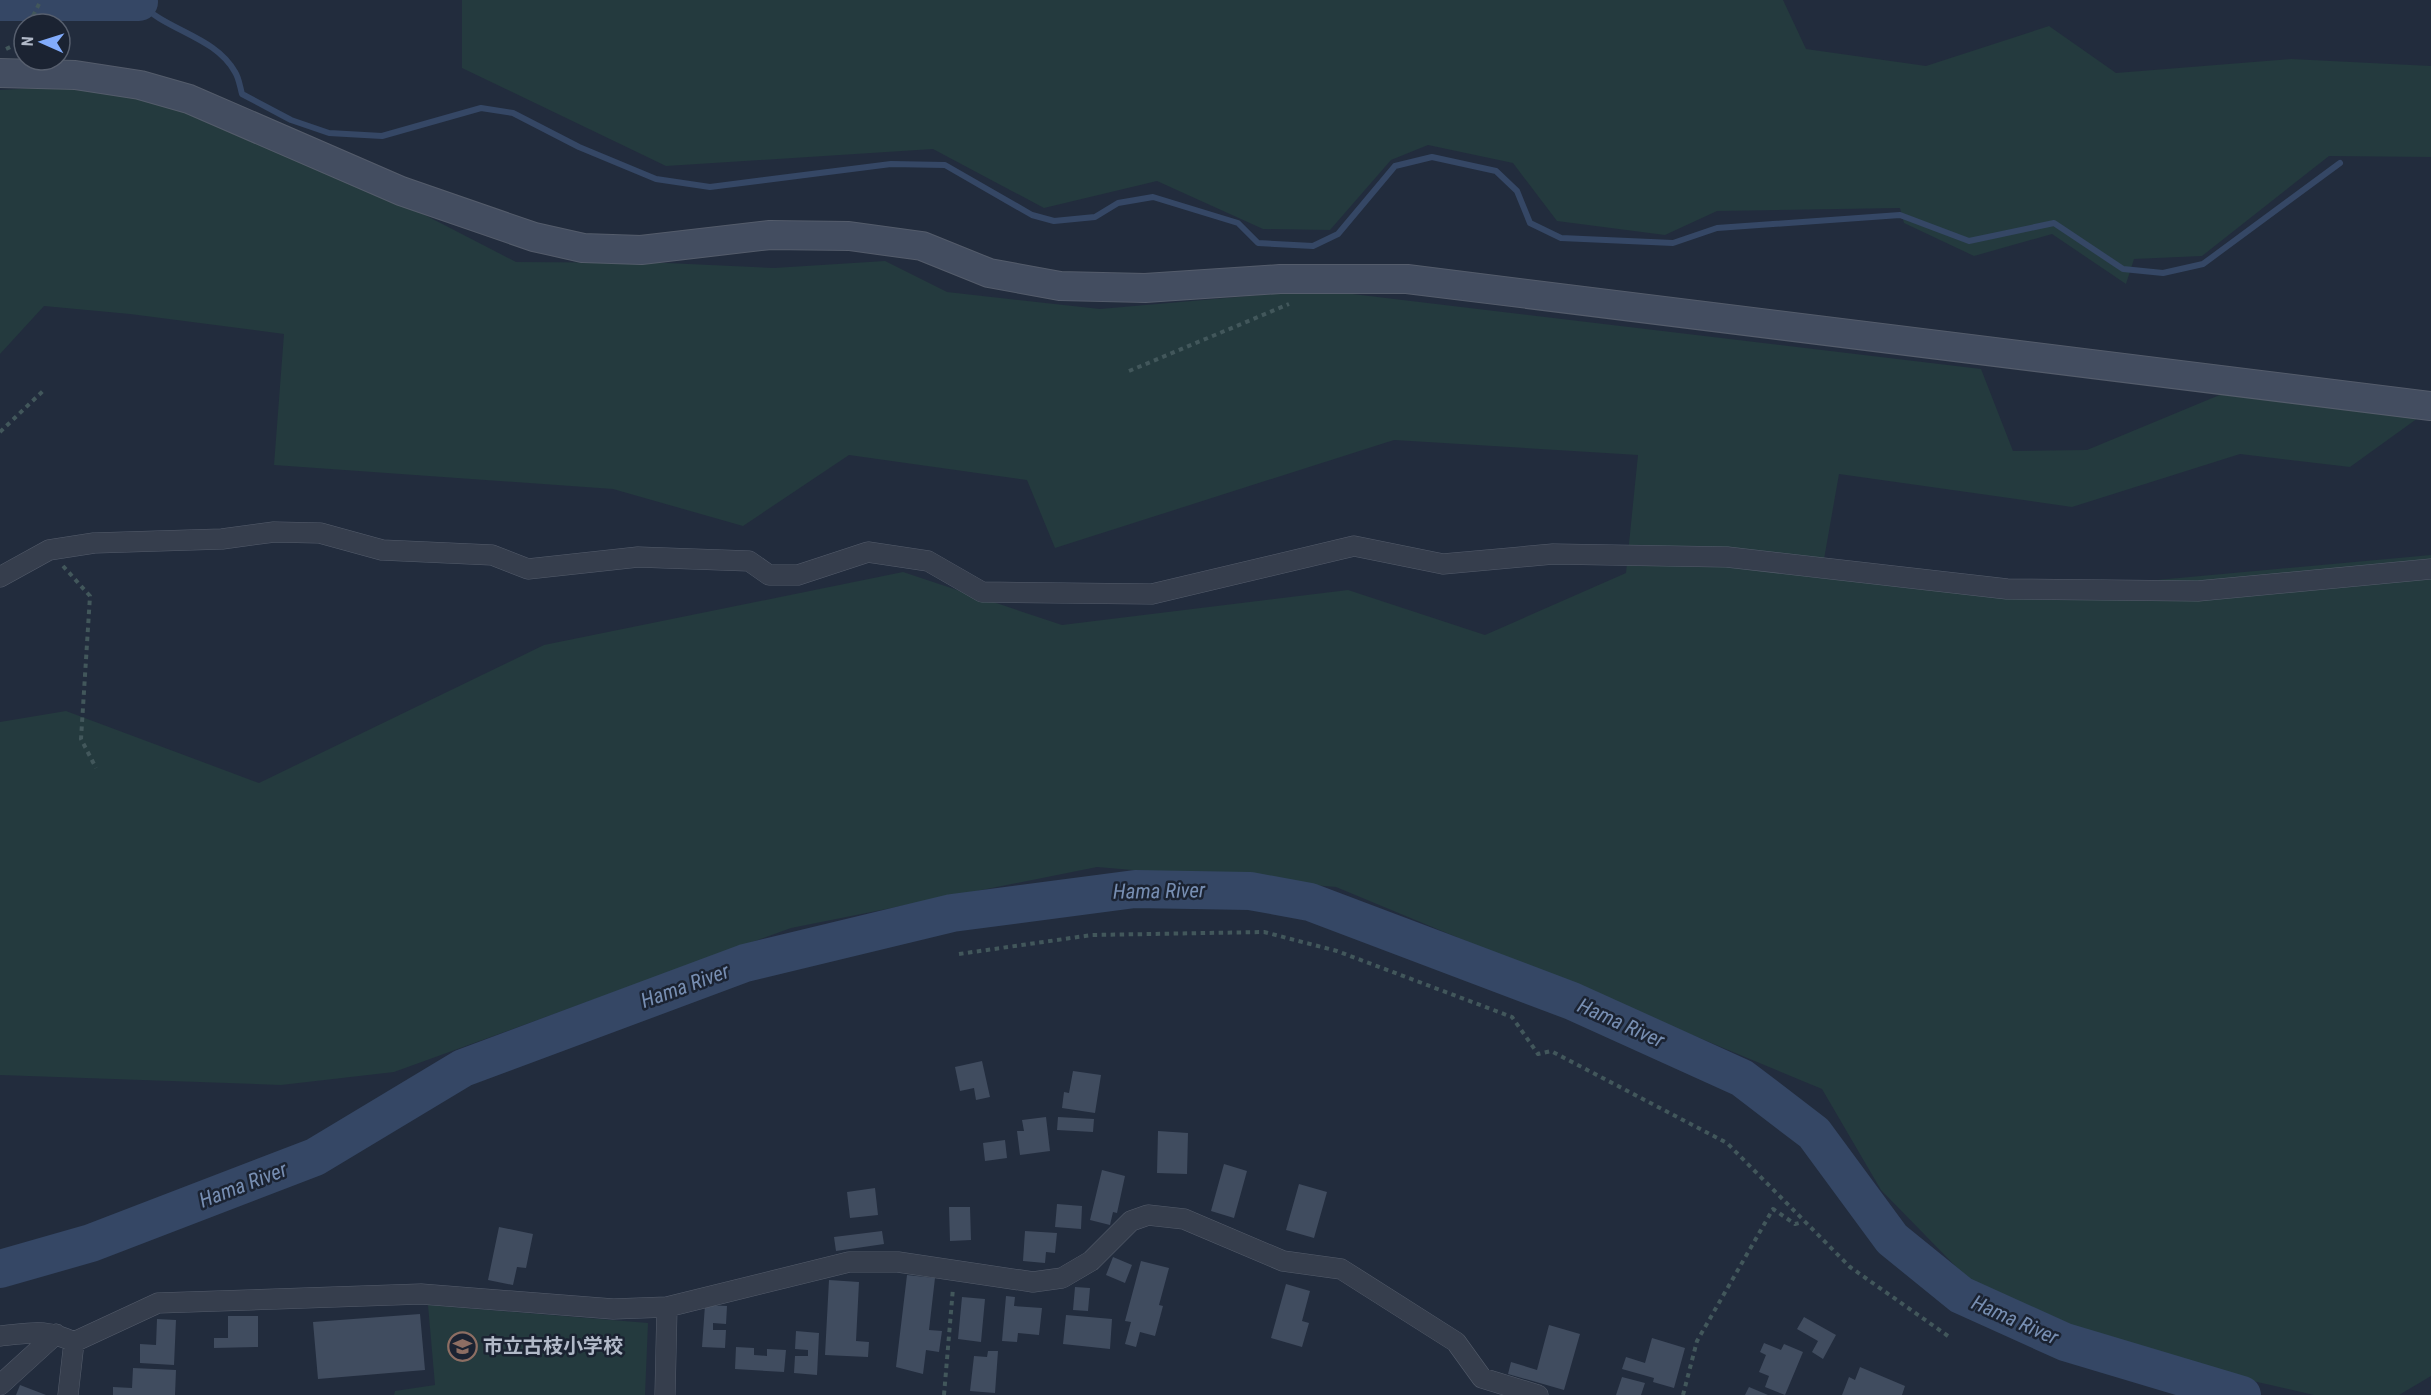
<svg xmlns="http://www.w3.org/2000/svg" width="2431" height="1395" font-family="'Roboto Condensed','Noto Sans JP',sans-serif">
	<rect width="100%" height="100%" fill="#222c3d"/>
	<path fill="#243a3e" d="M462,0h1321l23,49 120,17 123,-40 67,47 175,-14 140,7v91l-102,-1 -127,100 -68,3 -8,25 -74,-50 -78,22 -70,-33 -4,-15 -183,3 -52,24 -108,-14 -44,-58 -85,-18 -37,15 -61,70 -67,-1 -106,-48 -113,27 -111,-59 -267,17 -204,-98z
		M134,83l258,115 124,64 151,1 107,5 111,-7 62,31 153,17 219,-19 662,79 32,82 74,-1 135,-56 196,24 -68,49 -110,-13 -168,53 -233,-33 -18,102 314,6 296,-27v821l-32,19h-85l-175,-40 -172,-77 -86,-88 -59,-101 -486,-202 -239,-20 -306,61 -397,144 -113,13 -281,-10v-353l66,-11 193,72 285,-138 359,-73 159,53 286,-35 137,45 141,-62 12,-118 -244,-15 -339,108 -28,-68 -178,-25 -106,71 -130,-37 -339,-24 10,-131 -154,-20 -86,-8 -44,48v-264z
		M428,1305l220,18 -3,72h-251l1,-4 40,-6z"/>
	<g fill="none" stroke-linecap="round" stroke-linejoin="round">
		<path stroke="#354765" stroke-width="6" d="M139,2c27,29 76,34 96,70 4,6 5,15 7,22l49,26 38,13 53,3 99,-28 32,5 66,34 77,32 54,8 181,-23 54,1 87,50 22,6 41,-4 23,-14 35,-6 85,26 20,20 55,3 25,-12 57,-68 37,-9 64,14 21,20 13,32 31,15 112,5 44,-15 183,-13 69,26 85,-18 69,46 40,4 40,-9 137,-101"/>
		<path stroke="#354765" stroke-width="38" d="M0,2h139
			M0,1269l91,-26 224,-86 148,-89 282,-105 207,-50 183,-24 115,2 60,11 262,99 170,77 72,55 78,106 69,56 104,47 177,53"/>
	</g>
	<path fill="#404c5f" d="M982,1061l8,36 -14,3 -2,-12 -14,3 -5,-24z
		M1073,1071l28,4 -6,38 -33,-5 2,-16 5,1z
		M1046,1117l4,34 -30,4 -3,-24h7l-2,-11z
		M1058,1117l36,2 -1,13 -36,-2z
		M1158,1131l30,2 -1,41 -30,-1z
		M1005,1140l2,18 -22,3 -2,-18z
		M1224,1164l23,7 -13,47 -23,-7z
		M1102,1170l23,6 -8,37 -4,-1 -3,13 -20,-5z
		M1299,1184l28,8 -13,46 -28,-8z
		M875,1188l3,27 -28,3 -3,-26z
		M1057,1204l25,2 -1,23 -26,-2z
		M949,1207h21l1,33 -21,1z
		M499,1227l34,7 -7,34 -9,-1 -4,18 -25,-5z
		M882,1231l2,13 -48,7 -2,-14z
		M1025,1231l32,2 -2,20 -9,-1 -1,11 -22,-2z
		M1113,1257l19,8 -7,18 -19,-8z
		M1141,1261l28,7 -10,37 4,1 -8,30 -15,-4 -4,15 -11,-3 6,-22 -6,-1z
		M907,1275l28,3 -6,52 13,1 -3,21 -13,-2 -3,24 -27,-7z
		M829,1280l30,2 -3,59 13,1 -1,15 -43,-2z
		M1286,1284l24,7 -8,30 7,2 -7,24 -31,-9z
		M1075,1287l15,1 -2,23 -15,-1z
		M1006,1296l9,1 -1,9 28,2 -3,27 -21,-2 -1,9 -15,-1z
		M962,1297l23,2 -4,43 -23,-3z
		M705,1305l22,1 -1,18 -13,-1v7h13l-1,18 -23,-1z
		M420,1314l5,56 -107,9 -5,-57z
		M1066,1315l46,4 -2,30 -47,-5z
		M228,1316h30v31l-44,1v-10h14z
		M1804,1317l32,18 -13,24 -11,-7 6,-11 -21,-12z
		M157,1319l19,1 -2,45 -34,-2v-19l16,1z
		M1549,1325l31,9 -16,56 -56,-16 3,-12 26,8z
		M796,1331l23,2 -2,42 -23,-2 1,-17h13v-6l-13,-1z
		M1652,1338l33,10 -11,40 -21,-6 1,-4 -32,-9 4,-12 19,6z
		M1764,1343l17,7 3,-6 19,8 -18,43 -20,-8 4,-11 -10,-4 7,-17 -6,-3z
		M736,1347l18,1v7l13,1v-7l19,1 -2,22 -49,-3z
		M988,1351h10l-3,42 -25,-2 4,-35 13,1z
		M1860,1367l45,19 -3,9h-60l7,-18 6,3z
		M133,1368l43,2 -1,25h-62v-8l19,1z
		M1622,1377l23,6 -4,12h-25z
		M20,1385l26,10h-30z
		M1749,1387l19,8h-23z"/>
	<g fill="none" stroke-linecap="round" stroke-linejoin="round">
		<defs>
			<path id="street" d="M0,577l49,-27 45,-7 128,-4 52,-7 46,1 62,17 110,5 36,14 110,-12 111,4 20,14h29l70,-23 60,9 54,31 170,2 202,-48 89,18 110,-10 174,3 280,32 191,2 233,-22
				M0,1336c32,-3 44,-8 74,6
				M74,1342l84,-39 263,-9 192,15 54,-2 182,-45h49l135,20 29,-4 29,-17 40,-40 17,-6 36,4 99,42 58,8 115,73 26,36 56,17
				M0,1385l56,-51
				M68,1395l6,-53
				M665,1395l2,-88"/>
			<path id="secondary" d="M0,73l75,2 65,10 49,14 212,92 133,46 49,11 58,2 129,-15 79,1 73,10 67,27 71,13 85,2 135,-9h127l1024,127"/>
		</defs>
		<use href="#street" stroke="#545c6b" stroke-width="21"/>
		<use href="#secondary" stroke="#545c6b" stroke-width="30"/>
		<path stroke="#42575b" stroke-width="4" stroke-dasharray="4.5 4.5" stroke-linecap="butt" d="M29,24l12,-24
			M6,49l15,-7 3,-7
			M1129,371l160,-67
			M0,432l44,-42
			M63,566l27,30 -9,143 15,29
			M959,954l133,-19 172,-3 73,19 175,66 26,37 13,-3 176,92 123,124 98,69
			M944,1395l9,-107
			M1683,1395l14,-54 76,-132 22,15 8,-2"/>
		<use href="#street" stroke="#363e4d" stroke-width="20"/>
		<use href="#secondary" stroke="#434d60" stroke-width="28"/>
	</g>
	<defs>
		<symbol id="school-ring" viewBox="-11 -11 22 22"><circle r="9.5" fill="#1b2332" stroke="#8d6e63" stroke-width="1.5"/><path d="M0-5L7-2L0 1L-7-2ZM-4 1L0 2.5L4 1V4Q0 6-4 4Z" fill="#8d6e63"/></symbol>
	</defs>
	<g fill-rule="evenodd">
		<use href="#school-ring" x="446" y="1330" width="33" height="33"/>
	</g>
	<g text-anchor="middle" stroke-width="5" stroke-linejoin="round" paint-order="stroke">
		<g font-size="20" font-weight="bold" fill="#b1b9c8" stroke="#1b2332" text-anchor="start">
			<text x="483" y="1353">市立古枝小学校</text>
		</g>
		<g font-size="21" font-style="italic" fill="#778eb2" stroke="#1b2332">
			<text transform="translate(1159 891) rotate(-1)" y="7">Hama River</text>
			<text transform="translate(685 986) rotate(-20)" y="7">Hama River</text>
			<text transform="translate(1621 1023) rotate(24)" y="7">Hama River</text>
			<text transform="translate(243 1185) rotate(-21)" y="7">Hama River</text>
			<text transform="translate(2015 1320) rotate(24)" y="7">Hama River</text>
		</g>
	</g>
	<g transform="translate(42 42) rotate(273)"><circle r="28" fill="#1b2332" stroke="#575f6e" stroke-width="1.5"/>
	<path d="M0-4.5L10 22L0 15L-10 22Z" fill="#82acfc"/>
	<text y="-9" font-size="16" font-weight="bold" text-anchor="middle" fill="#b1b9c8">N</text>
	</g>
</svg>
